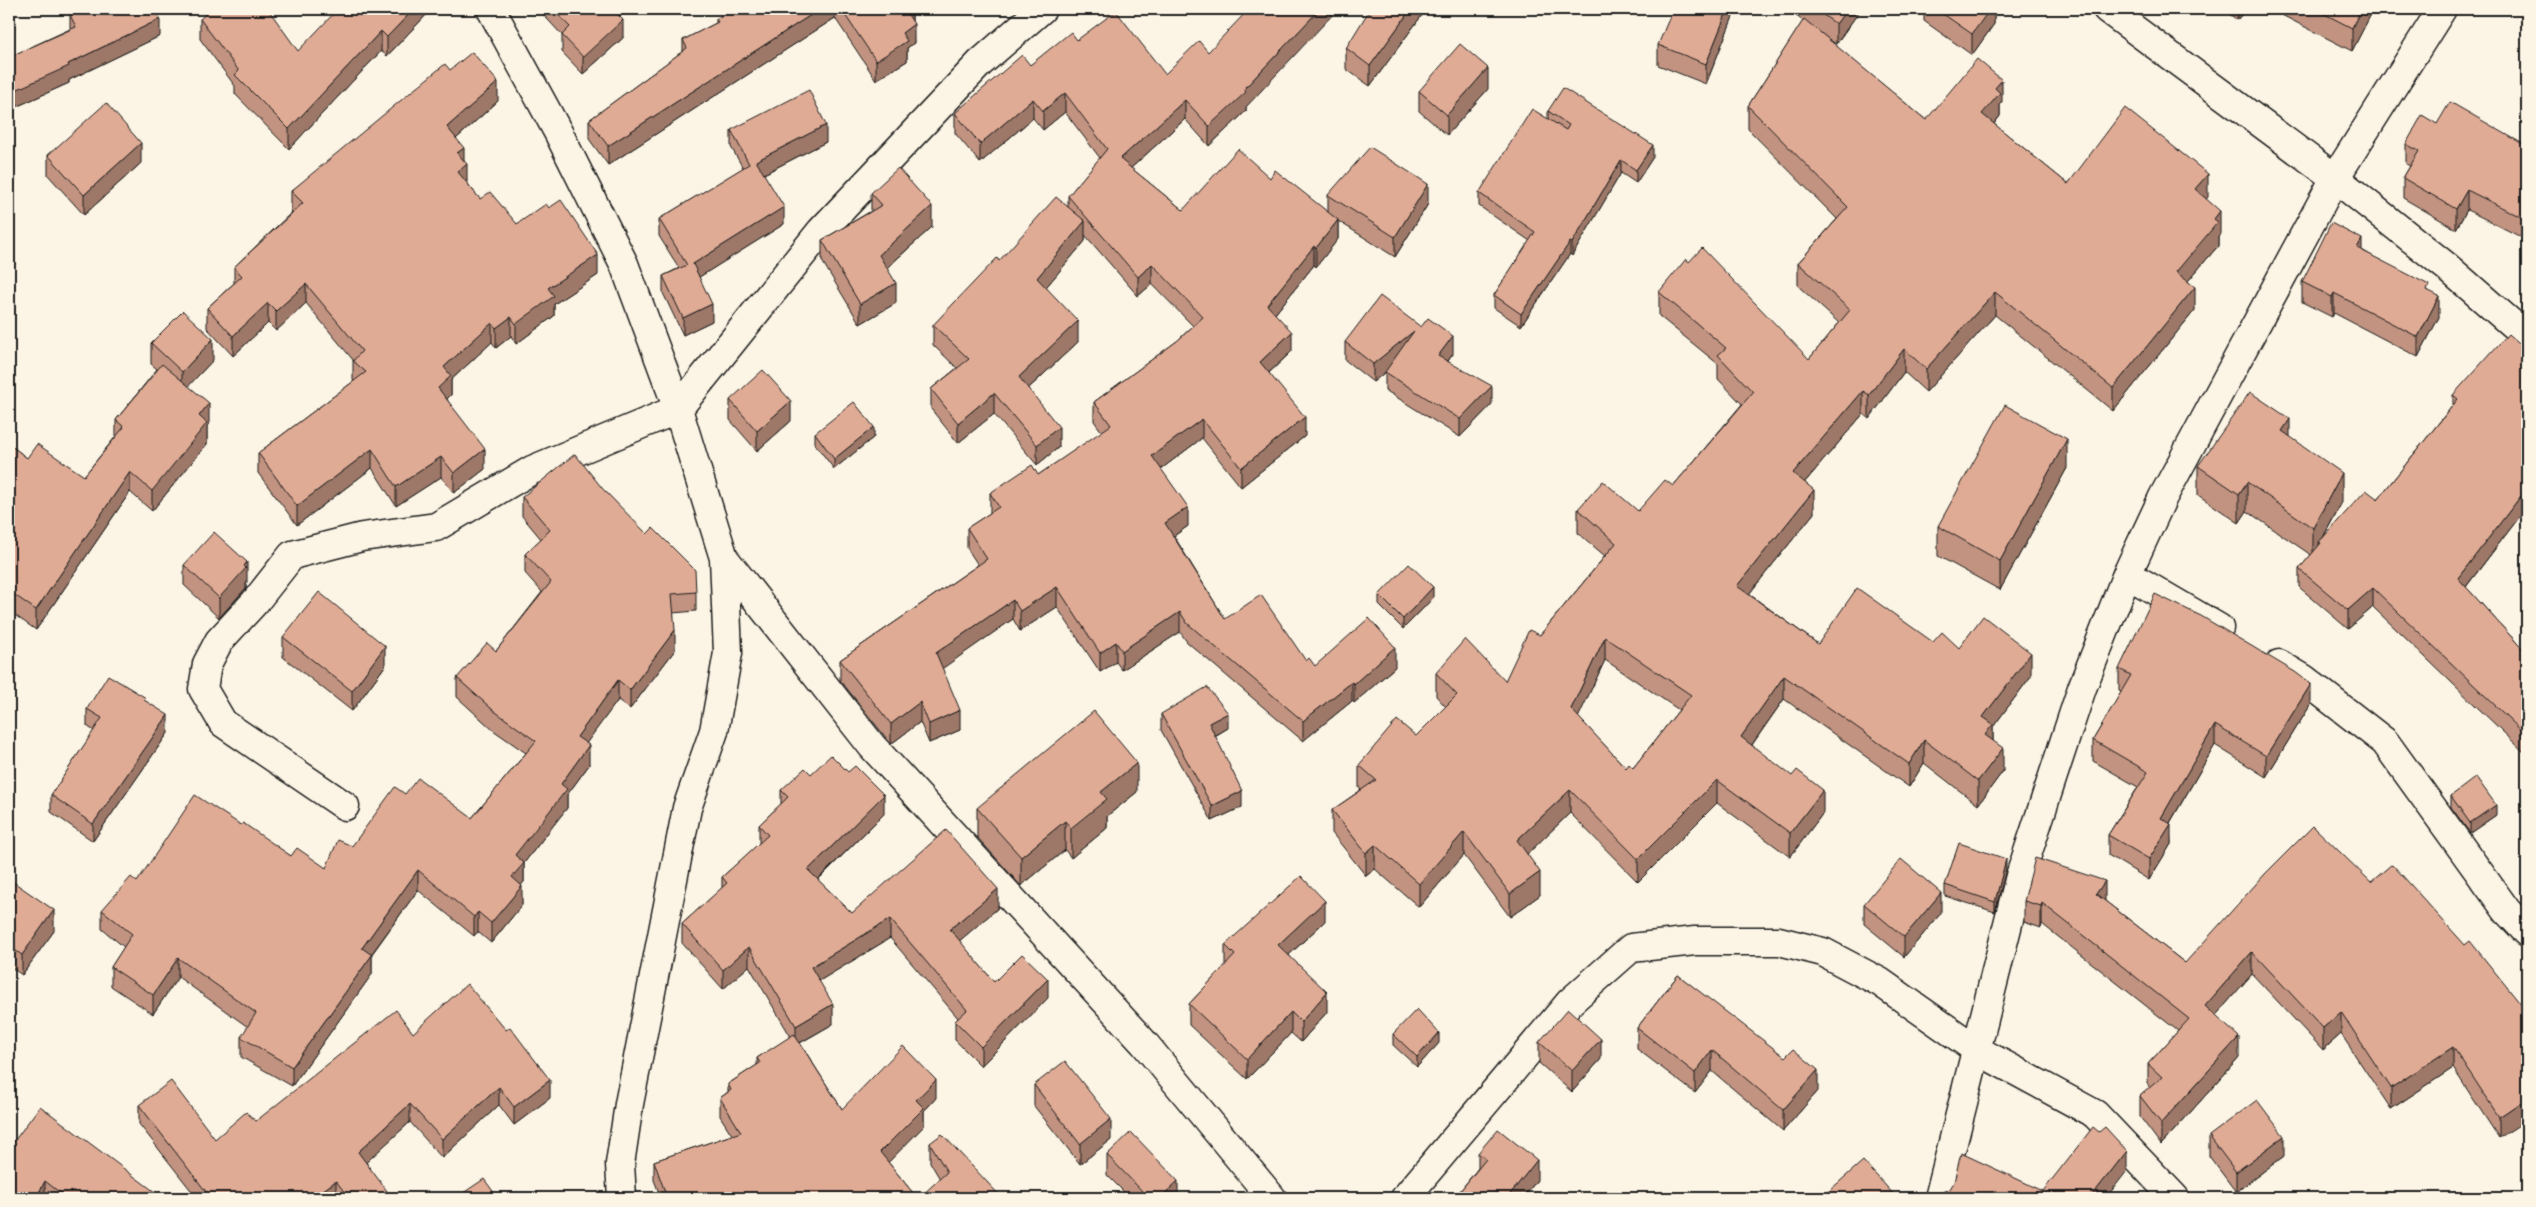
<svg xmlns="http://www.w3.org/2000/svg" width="2536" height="1207" font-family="'Architects Daughter',sans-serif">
	<rect width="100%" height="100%" fill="#fcf5e5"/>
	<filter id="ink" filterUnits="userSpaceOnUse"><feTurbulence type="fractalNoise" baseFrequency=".02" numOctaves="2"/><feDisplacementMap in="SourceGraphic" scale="10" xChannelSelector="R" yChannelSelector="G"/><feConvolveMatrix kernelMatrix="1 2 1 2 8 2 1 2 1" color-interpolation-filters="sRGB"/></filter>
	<g filter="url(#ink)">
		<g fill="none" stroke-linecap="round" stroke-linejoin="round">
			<defs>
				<path id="minor" d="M491,9l67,123 66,132 54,145 46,149 4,95 -14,78 -27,77 -58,296 -9,60 2,34
					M2107,9l228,169 112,89 80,70
					M724,558l148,188 272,297 128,155
					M2127,574l92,54
					M2279,664l25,15 81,63 122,169 20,21
					M345,806l-122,-83 -20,-34 4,-25 12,-23 36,-39 37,-47 70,-18 74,-10 96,-57 146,-61 143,-178 159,-168 62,-54
					M1405,1198l165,-196 61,-54 64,-7h84l44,11 57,30 97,68 118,64 80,84
					M1939,1198l81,-322 62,-188 45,-114 36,-77 172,-319 107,-169"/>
			</defs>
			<use href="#minor" stroke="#1c1c1c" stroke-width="31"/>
			<use href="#minor" stroke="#fcf5e5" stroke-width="28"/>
		</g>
		<path fill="#c19380" stroke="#1c1c1c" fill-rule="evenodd" d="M429,9v3l-42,44 -6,-5 -92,98 -54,-55v-8l-35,-47v-20l98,32z
			M538,9h82v8l3,21 -40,36 -21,-22v-17z
			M732,9h180v11l2,23 -7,5v13l-31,19 -41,-62 -227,147 -19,-26v-19l94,-69v-11l33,-17v-4z
			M1422,9v6l-52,71 -24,-17v-21z
			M1736,9l-30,75 -48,-19v-20z
			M1787,9h74l-25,35 -15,-10 105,86 76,-17 -2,2v11l-6,8 74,60 140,13 -2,2 14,36 -2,2v9l-30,35 7,29 -82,101 -118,-96 -69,77 -22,-20 -35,47 -6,-5 -58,68 9,31 -65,81 69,50 115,-2 26,6 72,28 -38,51v14l10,30 -25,34 -54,-42 -15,24 -125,-88 -32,46 71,68 -33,44 -73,-54 -79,79 -68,-69 -43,41 13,41 -30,22 -46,-62 -45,52 -44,-38 -9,7 -34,-43v-23l29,-20 -2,-2v-23l57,-29 30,-29 -10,-11v-23l69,8 35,-46 65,-79 -27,-23v-24l60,2 35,-25 69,-82 -24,-25v-15l-59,-48v-24l150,67 30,-36 -41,-37v-23l39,-44 -89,-90v-23l55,-85zM1605,660l74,50 -46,58h-7l-48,-51z
			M1924,9h70v15l-22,31 -48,-34z
			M2223,9h23l-9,11z
			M2270,9h102v3l-20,39z
			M70,15l90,21 -91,44v3l-60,27v-53l61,-28z
			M1077,40l169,67v4l-37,35 -24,-27 -54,49 52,42 87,-32 58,34v-17l100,9 -33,53 -57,-36v18l-22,28 -2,-2 -39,49 17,37 -23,22 36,63 -64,51 -39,-49 -41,31 27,57 -14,10 51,83 90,47 80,1 -41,36 -2,-2 -49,40 -116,-99 -7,-10 -58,38 -6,-8 -16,10 -43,-65 -37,24 -7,-12 -71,49 18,62 -31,13 -9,-21 -29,22 -51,-64v-20l138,-95 -11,-17v-20l23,-15v-20l48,-18 64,-43 -8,-11v-19l83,-61 16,-15 -41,-42 -14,12 -53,-61v6l-39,46 32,55 -50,47 31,58 -22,18 -43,-51 -36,29 -27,-34v-20l26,-21 -24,-23v-20l66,-64 69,-54v-11l32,-38 -35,-46 -22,18 -10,-12 -53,45 -25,-30v-20l75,-48z
			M450,70l48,31 -42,38 8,22 3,22 13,16 37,25 32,-16 49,67 -44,29v12l-38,28 -5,-8 -15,12 -4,-6 -41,38v15l-4,4 38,70 -31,24 -13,-16 -45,29 -24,-38 -75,57 -39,-52v-20l96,-72 -1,-1v-20l-47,-57 -30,28 -8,-8 -35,33 -26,-28v-20l27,-25v-16l58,-55 -1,-1v-20z
			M1488,89l-41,46 -28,-24v-20z
			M1548,111l105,46 -17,26 -15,-10 -49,83 -2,-2 -49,72 -27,-18v-13l36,-54 -51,-35v-13l69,-74z
			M2437,124l86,20 4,-9v105l-60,-30 -11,19 -53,-31v-20l7,-12 -4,-2v-20z
			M731,130l95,12 -62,32 20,50 -85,53 13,44 -29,14 -20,-42v-17l16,-8 -20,-32v-17l84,-51 -12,-21z
			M48,155l93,8 -57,52 -36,-40z
			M871,193l61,34 -45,41 9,35 -36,21 -38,-63v-21l49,-29z
			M2362,250l67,41 10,26 -21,40 -84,-44 -2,4 -30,-15v-20z
			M1345,342l108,12 -5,7 44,43 -32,33 -75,-47v-18l-12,10 -28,-22z
			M151,343l62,17 -25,26 21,38 -2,2v18l-55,67 -22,-19 -94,138 -27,-19v-167l18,14 57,18 32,-40v-16l41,-51 -6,-5z
			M2527,351v156l-61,80 61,67v101l-154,-148 -25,22 -49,-42v-18l12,-14 -64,-44 -8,12 -41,-28v-29l92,-29 52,65 -19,36 55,-39 75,-94v-10z
			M730,400l61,21 -34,30 -27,-31z
			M815,433l59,4 -40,32 -19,-25z
			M2067,468l-67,122 -62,-34v-30z
			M602,488l94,104v19l-23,2 2,37 -45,59 -12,-9 -32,43 3,22 -22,30v13l-43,55v19l-3,3 1,20 -31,38 -13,-11 -4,4 -56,-46 -46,64v20l-80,112 -51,-29v-20l7,-10 -70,-50 -25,37 -42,-28v-19l13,-20 -22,-18v-19l35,-28 104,-57 50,31 35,12 26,-22 53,-52 67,24 54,-65 -33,-23 -36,-33v-19l39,-27 46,-59 -17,-19v-19l16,-15 -19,-23v-19z
			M184,565l63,17 -1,2v4l-27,30 -35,-33z
			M1379,595l54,3 -30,31 -24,-24z
			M283,637l102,29 -33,45 -69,-54z
			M2119,669l192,35 -45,73 -51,-32 -45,78 1,21 -22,36 -41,-25v-20l30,-48 -45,-26v-21l29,-49 -3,-1z
			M146,701l22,32 -75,108 -42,-29v-17l43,-64 -7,-5v-17z
			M1161,714l67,14 -13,8 27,71 -30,14 -51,-91z
			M811,774l73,40 -66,66 34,33 146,-5 -39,33 35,41 54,16 -67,68 -26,-26v-19l3,-3 -68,-80 -71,43 14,43 -33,19 42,66 94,-11 -12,13v15l-36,36 29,36h-256l-7,-18v-19l78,-26 -12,-19v-18l8,-6v-8l29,-19v-7l34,-21 -42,-71 -26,23 -41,-46v-19l40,-36v-11l37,-33v-19l22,-21v-14z
			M1137,792l-30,24v12l-36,30 -6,-8 -44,36 -44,-49v-29z
			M2451,796l45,19 -26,18 -19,-26z
			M2006,869l-11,43 -50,-16v-11z
			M9,879l45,52 -32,44 -13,-9z
			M2371,882l94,63 62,67 -28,126 -46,-70 -62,41 -50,-75 -18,16 -71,-76 -37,42 24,42 -78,87 -21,-28v-21l10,-8 -2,-2v-22l30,-33 -136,-107 -1,4 -17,-6v-21h81l80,62z
			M1864,904l77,9 -37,44 -40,-33z
			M1325,921l-36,34 38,57 -26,30 -10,-9 -44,46 -58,-54v-21l36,-38v-21z
			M1678,975l140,116 -35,40 -71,-60 -17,22 -58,-44v-21z
			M413,1033l137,65 -36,27 -15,-20 -57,53 -32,-36 -44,40 21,36h-190l-58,-74v-19l76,34 41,-18z
			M1393,1034l46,9 -22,24 -24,-22z
			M1539,1042l62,17 -29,33 -33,-29z
			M1034,1085l77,55 -31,24 -46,-58z
			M2209,1136l75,20 -48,36 -27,-36z
			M930,1143l72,55 -62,-19 -10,-17z
			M9,1148l154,50h-154z
			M1478,1153l59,27 -14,18h-63v-7l18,-23z
			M1107,1155l71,43h-48l-23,-23z"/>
		<path fill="#9d7868" stroke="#1c1c1c" d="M414,9h15v3l-42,44v-19z
			M618,9h2v14l3,-3v18l-40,36v-17l32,-45z
			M820,9h15v9l-227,147v-19z
			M907,9h5v16l-7,-15z
			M1320,9h18l-92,98v4l-37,35v-20z
			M1411,9h11v6l-52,71v-20z
			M1728,9h8l-30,75v-20z
			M1847,9h14l-25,35v-20z
			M1985,9h9v15l-22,31v-21z
			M2237,9h9l-9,11z
			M2361,9h11v3l-20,39v-23z
			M160,19v17l-91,44v3l-60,27v-17z
			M914,24v19l-7,5v13l-31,19v-19l26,-28z
			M381,31v20l-92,98v-20z
			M1488,68v21l-41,46v-20z
			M2002,80v23l-2,2v11l-18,22v-24l13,-26z
			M498,82v19l-51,46v-20z
			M1065,93v19l-22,18v-19z
			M1033,99v19l-53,45v-19z
			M1185,100v19l-65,59v-19z
			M826,125v17l-70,36v-17z
			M141,143v20l-57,52v-20z
			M1653,145v12l-17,26v-13z
			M464,148v19l3,-3v20l-9,8 -1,-39z
			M1621,160v13l-49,83v-13z
			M2208,174v23l-13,16v-24z
			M1428,184v20l-33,53v-20z
			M2467,190v20l-11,19v-20z
			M932,206v21l-53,48v-20z
			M784,207v17l-91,57v-17z
			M2220,211v24l-2,2v9l-42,49v-23l38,-53z
			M1338,220v19l-22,28v-19z
			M1085,221v20l-48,57v-20z
			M2362,239v20l-5,-11z
			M1570,242v12l-49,72v-12z
			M1314,246v19l-47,59v-19z
			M598,255v20l-44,29v12l-38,28v-20l32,-36z
			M1152,264v20l-14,12v-19z
			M896,283v20l-36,21v-20z
			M306,284v19l-30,28v-20z
			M2195,287v23l-82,101v-23z
			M1995,292v23l-69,77v-23z
			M2334,293v20l-2,4v-20z
			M2439,296v21l-21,40v-20z
			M268,303v20l-35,33v-20z
			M712,304v17l-29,14v-17z
			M511,317v19l-15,12v-20z
			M1078,321v21l-59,55v-20z
			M492,323v19l-41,38v15l-13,12v-19l6,-21z
			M1414,331v18l-41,33v-18z
			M1292,332v19l-32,30v-19z
			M1453,336v18l-15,20v-18z
			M213,339v21l-31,33v-21z
			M1904,349v23l-35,47v-24z
			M1492,386v18l-32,33v-18z
			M1863,391v23l-70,82v-23z
			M994,393v21l-36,29v-20z
			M791,401v20l-34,30v-20z
			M209,403v21l-2,2v18l-55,67v-20l47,-75z
			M1305,417v19l-64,51v-19z
			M1202,419v19l-50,38v-20z
			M2290,419v29l-8,-17z
			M874,427v10l-40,32v-10z
			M1059,427v20l-22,18v-20z
			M2067,439v29l-67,122v-29z
			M372,449v19l-75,57v-19z
			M485,449v20l-31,24v-20z
			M441,457v20l-45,29v-19z
			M130,472v20l-94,138v-20z
			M2342,473v29l-22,41 -1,-1v4l-6,11v-29z
			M2247,482v29l-8,12v-29z
			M2527,488v19l-69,90v-19z
			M1814,490v23l-77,96v-23z
			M1188,507v19l-23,16v-19z
			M247,562v20l-1,2v4l-27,30v-20z
			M1057,587v20l-37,24v-20z
			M1433,587v11l-30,31v-10z
			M2373,588v19l-25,22v-19z
			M1013,600v19l-77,54v-20z
			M1180,612v20l-58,38v-19z
			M675,630v20l-45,59v-19z
			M1605,637v23l-34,73v-24z
			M1116,642v20l-16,10v-19z
			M385,646v20l-33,45v-20z
			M1395,647v20l-41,36v-19z
			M2031,653v23l-38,51v21l-8,10 -2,-41z
			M1784,676v23l-43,61v-23z
			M618,680v20l-41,56v-19z
			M1352,682v19l-49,40v-20z
			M2311,684v20l-45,73v-21z
			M920,702v20l-29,22v-20z
			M960,710v20l-31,13v-19z
			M1228,713v15l-19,11v-16z
			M168,715v18l-75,108v-17z
			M2215,725v20l-54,93v-20z
			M1924,740v23l-15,24v-23z
			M589,745v20l-22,30v13l-43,55v19l-12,14v-19l3,-22 46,-71z
			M2003,748v23l-25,34v-24z
			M1137,763v29l-30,24v12l-36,30v-30l30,-36z
			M1717,780v23l-79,79v-23z
			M1570,790v23l-53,51v-24z
			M1823,790v23l-33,44v-24z
			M1242,791v16l-30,14v-15z
			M10,793v20l-1,2v-21z
			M884,795v19l-76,75v-19z
			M2496,805v10l-26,18v-10z
			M1065,821v29l-44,36v-29z
			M2171,824v20l-22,36v-21z
			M1464,832v23l-45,52v-23z
			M1375,845v24l-9,7v-23z
			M2006,859v10l-11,43v-10z
			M418,870v20l-56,77v-19z
			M1540,872v23l-30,22v-23z
			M2105,881v21l-9,-8z
			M522,886v19l-31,38v-20z
			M998,889v19l-48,41v-20z
			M1941,893v20l-37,44v-20z
			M1325,901v20l-47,44v-20z
			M2042,903v21l-1,4v-22z
			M54,910v21l-32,44v-20z
			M478,912v20l-4,4v-19z
			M890,919v19l-79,48v-19z
			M749,947v19l-26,23v-19z
			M2252,952v22l-47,54v-22z
			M372,955v19l-80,112v-19z
			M178,958v19l-25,37v-19z
			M1048,979v19l-67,68v-19z
			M1327,992v20l-26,30v-20z
			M833,1004v20l-37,21v-19z
			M1291,1012v21l-44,46v-20z
			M2341,1012v22l-18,16v-22z
			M1439,1033v10l-22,24v-10z
			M2239,1037v21l-78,87v-22z
			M1601,1039v20l-29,33v-21z
			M2453,1047v21l-62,41v-21z
			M1712,1050v21l-17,22v-20z
			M1818,1070v21l-35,40v-21z
			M550,1080v18l-36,27v-18z
			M936,1080v18l-12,13v15l-44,45v-19l36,-52z
			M499,1087v18l-57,53v-19z
			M2527,1098v22l-28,18v-21z
			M410,1104v18l-52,48v-18z
			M1111,1119v21l-31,24v-20z
			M2284,1136v20l-48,36v-20z
			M2127,1151v20l-21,27h-16z
			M1537,1160v20l-14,18h-16z
			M45,1181v17h-9z
			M336,1181v17h-24z
			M1178,1181v17h-18z
			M387,1191v7h-8z"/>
		<path fill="#e0ab95" stroke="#1c1c1c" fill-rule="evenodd" d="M82,9h73l5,10 -92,45 1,2 -60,27v-36l67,-30 -6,-12z
			M211,9h57l30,42 40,-42h76l-27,28 -6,-6 -92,98 -54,-54 4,-4 -39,-52z
			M553,9h65l-3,3 8,8 -40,37 -21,-22 8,-8z
			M732,9h88l-212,137 -19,-26 98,-72 -4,-8 35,-18 -2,-3z
			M841,9h66l-2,1 9,14 -12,9 5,8 -31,20z
			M1249,9h71l-76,80 2,3 -37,34 -24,-26 -65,59 63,51 55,-61 32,29 5,-8 63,50 -22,28 -2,-2 -47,59 25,27 -32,30 45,55 -64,51 -39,-49 -50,37 36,51 -23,16 60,96 36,-24 45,66 3,-3 6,8 54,-48 26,29 -41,37 -2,-2 -49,39 -116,-98 -7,-11 -58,39 -6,-9 -16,11 -43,-66 -37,24 -7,-11 -77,53 24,57 -31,14 -9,-22 -29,22 -51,-64 147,-101 -20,-31 32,-21 -9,-14 42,-28 6,10 73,-50 -17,-23 83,-61 26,-24 -51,-53 -14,13 -70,-81 39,-47 -42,-56 -22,18 -10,-12 -53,45 -25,-31 67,-58 8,10 41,-33 6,8 39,-29 49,63 34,-33 9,11z
			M1370,9h41l-41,57 -24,-18z
			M1673,9h55l-22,55 -48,-19z
			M1815,9h32l-11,15z
			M1936,9h54l-18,25z
			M2315,9h46l-9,19z
			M1804,19l122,101 51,-61 25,21 -7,8 5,5 -18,21 86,70 57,-76 83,66 -13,15 25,22 -6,8 4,3 -42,50 19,15 -82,101 -118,-96 -69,77 -22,-20 -35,46 -6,-4 -70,82 21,17 -77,96 81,58 39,-56 76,54 9,-10 17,16 24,-32 48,37 -48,64 10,7 -8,11 18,13 -25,33 -54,-41 -15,24 -125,-88 -43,61 51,39 5,-6 26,20 -33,43 -73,-53 -79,79 -68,-69 -53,50 23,32 -30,22 -46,-62 -45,52 -44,-39 -9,8 -34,-43 44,-30 -17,-15 38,-45 19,16 41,-41 -21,-22 29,-34 40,42 24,-51 11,5 76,-92 -38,-34 25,-28 35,30 27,-31 8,6 80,-94 -35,-37 8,-7 -67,-56 27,-33 3,3 13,-14 107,111 41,-49 -52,-47 50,-56 -100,-101zM1605,637l86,58 -58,73 -4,-4 -3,4 -55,-59z
			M1460,44l28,24 -41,47 -28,-24z
			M472,52l26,30 -51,45 17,21 -7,5 10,11 -9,8 22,27 10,-7 27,32 29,-20 3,4 12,-8 37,55 -50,33 6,8 -38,28 -5,-7 -15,11 -4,-5 -48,44 7,9 -13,12 47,61 -31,24 -13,-16 -45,30 -24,-38 -75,57 -39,-53 108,-81 -13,-11 9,-10 -56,-67 -30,27 -8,-8 -35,33 -26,-28 35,-32 -8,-9 69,-64 -12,-12 154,-127 5,6z
			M1563,88l90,57 -17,25 -15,-10 -49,83 -2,-1 -49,72 -27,-19 41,-63 -56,-39 53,-84 34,21 3,-5 -21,-14z
			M809,90l17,35 -70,36 28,46 -91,57 19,40 -29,14 -20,-42 24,-11 -28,-46 90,-55 -18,-34z
			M2450,102l73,42 4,-9v85l-60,-30 -11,19 -53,-31 16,-27 -13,-7 16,-29 15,9z
			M106,103l35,40 -57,52 -36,-40z
			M1370,147l58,37 -33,53 -67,-42z
			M898,168l34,38 -53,49 17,28 -36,21 -38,-64 60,-35 -11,-12z
			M1056,197l29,24 -48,57 41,43 -59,56 40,50 -22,18 -43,-52 -36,30 -27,-34 38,-30 -36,-34 64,-67 2,3z
			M2331,223l31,16 -5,9 72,37 -2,5 12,6 -21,41 -84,-44 -2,4 -30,-15z
			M1380,296l41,31 7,-9 25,18 -15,20 54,30 -32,33 -75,-47 29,-41 -41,33 -28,-22z
			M183,311l30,28 -31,33 -31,-29z
			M2508,334l19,17v137l-69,90 69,76v82l-154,-148 -25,22 -49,-41 22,-26 -2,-1 47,-52 12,9 80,-100 -5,-4z
			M162,364l47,39 -10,13 8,7 -55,68 -22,-19 -94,138 -27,-19v-147l18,14 10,-14 47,32 40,-49 -8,-7z
			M763,370l28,31 -34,30 -27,-31z
			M2250,392l40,27 -8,12 60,42 -29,55 -66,-46 -8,12 -41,-28z
			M854,402l20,25 -40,32 -19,-26z
			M2005,405l62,34 -67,122 -62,-35z
			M575,454l27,34 45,46 6,-6 42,42 1,22 -24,2 3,36 -45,60 -12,-10 -41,57 12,8 -28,39 6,5 -52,66 9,8 -12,14 10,9 -31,37 -13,-11 -4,5 -56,-47 -56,78 10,7 -80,112 -51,-30 15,-24 -78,-55 -25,37 -42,-28 21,-33 -30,-24 29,-33 6,5 58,-87 46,30 2,-2 48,33 6,-8 29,20 12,-28 14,6 43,-59 10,7 13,-16 54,40 64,-77 -43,-31 -36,-32 30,-35 9,8 55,-69 -26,-28 25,-24 -28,-33z
			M214,532l33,30 -3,4 2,2 -27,30 -35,-33z
			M1409,564l24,23 -30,32 -24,-24z
			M319,592l66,54 -33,45 -69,-54z
			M2155,594l46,22 94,56 16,12 -45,72 -51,-31 -54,93 10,6 -22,35 -41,-24 40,-63 -55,-32 38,-65 -12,-6z
			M108,675l38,23 -2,2 24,15 -75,109 -42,-29 51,-77 -15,-9z
			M1207,687l21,26 -19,10 33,68 -30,15 -51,-92z
			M1094,711l43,52 -36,29 6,7 -36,29 -6,-7 -44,36 -44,-49z
			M831,755l17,17 7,-6 29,29 -76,75 44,43 94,-83 52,59 -48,40 44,53 28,-28 26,25 -67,68 -26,-26 12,-11 -77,-91 -79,48 22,37 -37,22 -47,-79 -26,23 -41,-46 45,-41 -5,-6 46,-42 -9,-10 29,-28 -7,-7 24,-22 6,6z
			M2476,777l20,28 -26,18 -19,-27z
			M2313,826l58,56 21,-18 73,81 5,-4 57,71v86l-28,19 -46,-70 -62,41 -50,-76 -18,16 -71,-76 -47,54 34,31 -78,86 -21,-27 22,-19 -14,-13 41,-45 -147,-116 -1,3 -17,-5 11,-43 70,23 -9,13 89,69 80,-89z
			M1959,843l47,16 -11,43 -50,-17z
			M1901,859l40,34 -37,44 -40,-33z
			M1301,876l24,25 -47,44 49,47 -26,30 -10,-10 -44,47 -58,-55 46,-49 -10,-10z
			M9,879l45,31 -32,45 -13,-9z
			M1678,975l107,82 8,-8 25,21 -35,40 -71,-60 -17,23 -58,-45z
			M467,984l39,46 4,-3 40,53 -36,27 -15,-20 -57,52 -32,-35 -52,48 29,39 -8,7h-30l-13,-17 -24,17h-101l-72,-93 32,-24 44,58 31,-27 10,9 140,-111 17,23z
			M1417,1009l22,24 -22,24 -24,-23z
			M1568,1009l33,30 -29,32 -33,-29z
			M794,1034l48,75 61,-63 33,34 -20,20 8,8 -44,44 37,46h-250l-13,-37 87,-29 -21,-34 11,-8 -3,-6 32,-21 -3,-5z
			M1065,1061l46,58 -31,25 -46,-59z
			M2257,1100l27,36 -48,36 -27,-36z
			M40,1106l123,92h-96l-22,-17 -9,17h-27v-50z
			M2093,1127l6,5 6,-5 22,24 -37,47h-151l2,-5 9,-4 4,-7 7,-29 82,38z
			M1498,1129l39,31 -30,38h-38l-9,-7 26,-32 -8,-6z
			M1131,1132l47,49 -18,17h-11l-42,-43z
			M942,1134l60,64h-83l28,-26 -17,-29z
			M1863,1161l34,37h-76z
			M484,1179l14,19h-42z"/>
	</g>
	<rect width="2536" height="1207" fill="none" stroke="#fcf5e5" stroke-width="30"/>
	<rect x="15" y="15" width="2506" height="1177" fill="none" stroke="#1c1c1c" stroke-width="2" filter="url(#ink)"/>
</svg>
